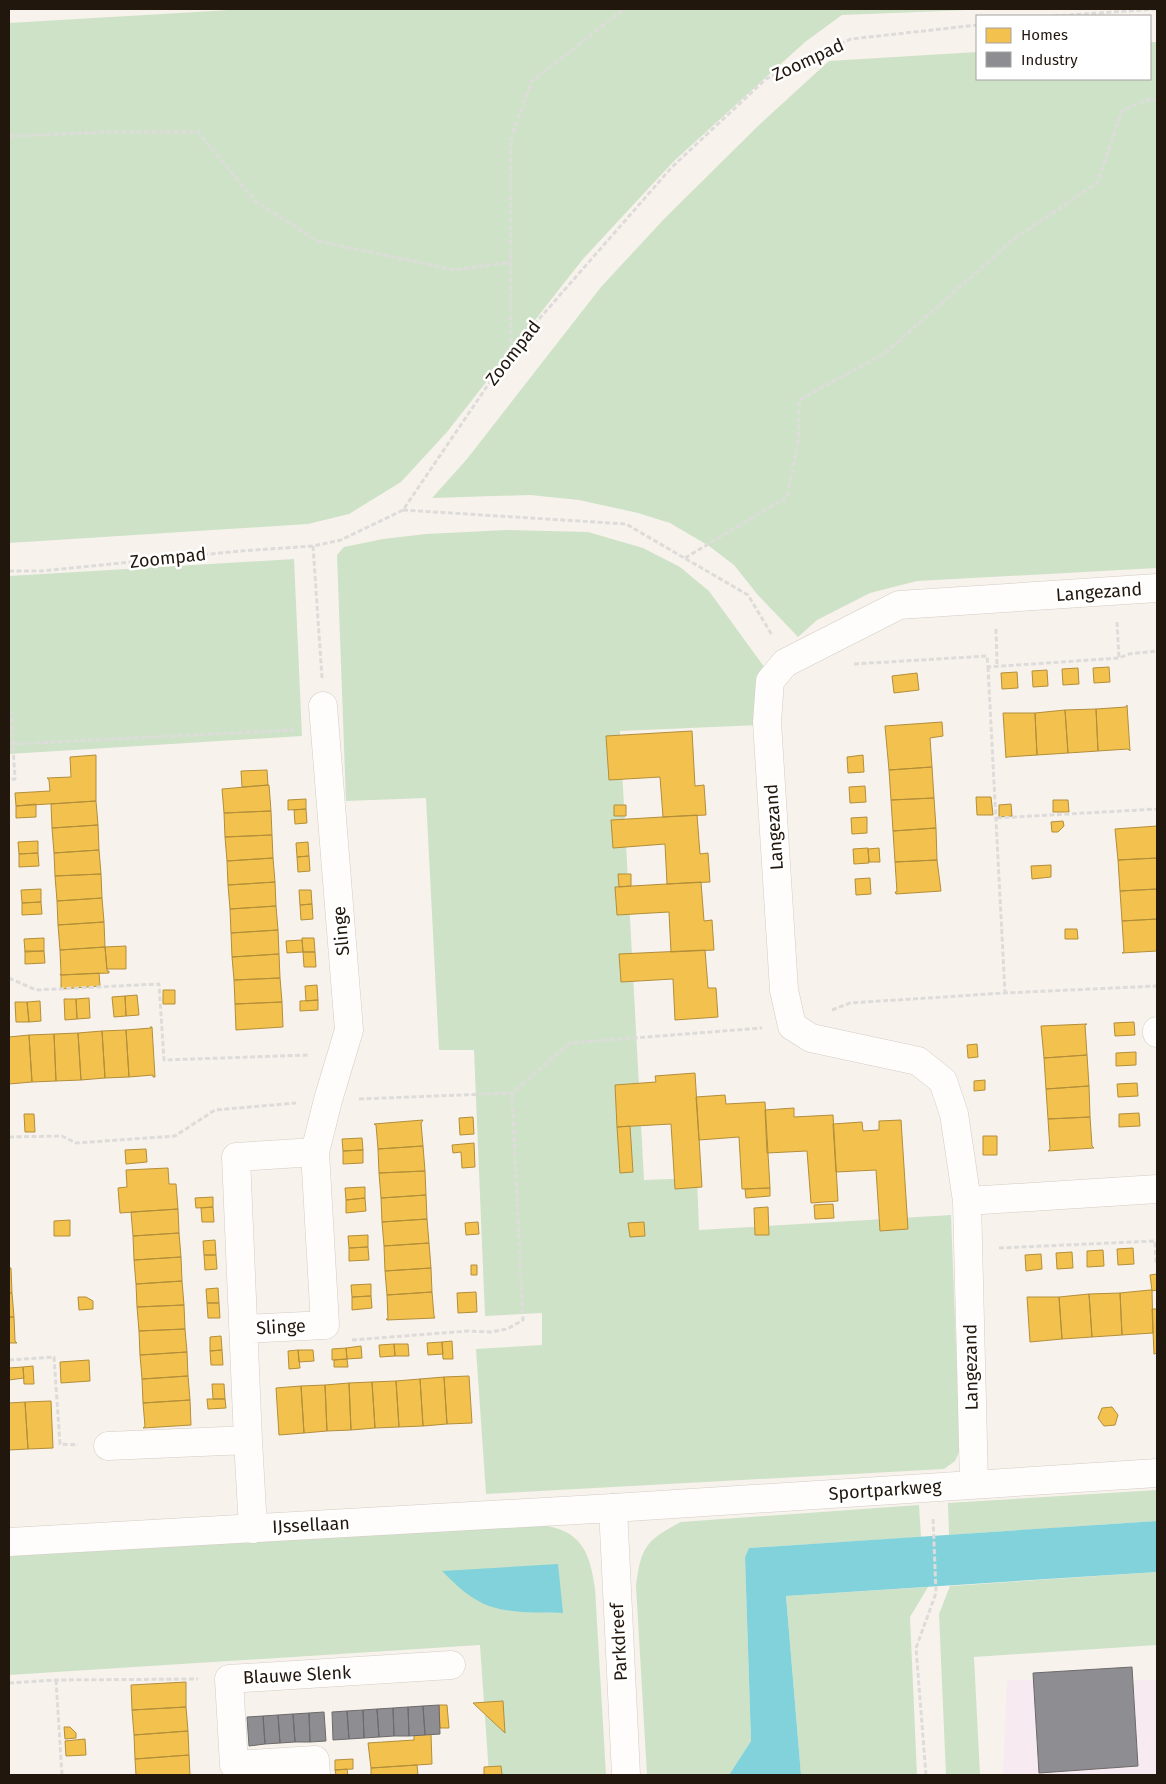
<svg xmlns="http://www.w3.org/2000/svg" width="1166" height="1784" font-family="'Fira Sans',sans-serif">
	<rect width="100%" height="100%" fill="#f8f2ec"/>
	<path fill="#f7eaf0" d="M1007,1680h150v95h-154z"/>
	<path fill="#cee2c8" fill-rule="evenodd" d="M247,9h746l-151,6 -37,27 -131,119 -91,98 -136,173 -46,50 -52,32 -41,10 -299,19v-520z
		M1150,42h7v526l-240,13 -47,12 -53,27 -19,17 -41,-43 -23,-29 -25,-19 -39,-23 -32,-10 -59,-13 -49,-5 -98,3 35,-39 134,-172 63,-68 94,-93 71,-65 148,-9v27h173z
		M506,530l82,2 55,16 37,19 29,24 58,80 -7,54 -140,6 24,449 53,-2 2,52 252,-15 9,235 -5,11 -11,8 -458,25 -10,-145 66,-4v-32l-57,3 -11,-266h-35l-13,-252 -80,3 -9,-246 7,-8 39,-8 43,-5z
		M294,559l8,177 -293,18v-178z
		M1157,1490v31l-208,14 -1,-32z
		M919,1505l2,32 -172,11 -4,9 6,184 -22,34h-82l-11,-189c5,-39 10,-46 45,-64z
		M539,1524c9,2 19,4 27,8 22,12 25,33 29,56l11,187h-117l-9,-130 -471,30v-119zM461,1589l102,24 -47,-2z
		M1157,1572v73l-183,12 6,118h-34l-7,-161 11,-28z
		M928,1587l-18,30 7,158h-116l-15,-179z"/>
	<path fill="#81d2da" d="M1157,1521v51l-371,24 15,179h-72l22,-34 -6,-184 4,-9z
		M558,1564l5,49c-28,-1 -64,2 -88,-14 -12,-7 -22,-17 -33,-28z"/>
	<path fill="#f2c14e" stroke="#b38e3a" d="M1109,667l1,15 -16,1 -1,-15z
		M1078,668l1,16 -16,1 -1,-16z
		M1047,670l1,16 -15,1 -1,-16z
		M1017,672l1,16 -16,1 -1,-16z
		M917,673l2,17 -25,3 -2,-17z
		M1127,705l3,46 -2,-2 -30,2 -2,-42 30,-2z
		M1096,709l2,42 -30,2 -3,-43z
		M1065,710l3,43 -31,2 -2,-42z
		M1003,713h32l2,42 -30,2 -1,1z
		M942,722l1,14 -13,2 2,29 -43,3 -4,-44z
		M692,731l3,55 9,-1 2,30 -43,2 -3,-40 -51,3 -3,-44z
		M96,755v46l-80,5 -1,-13 35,-2 -1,-11 -2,-2 24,-1 -1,-20z
		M863,755l1,17 -16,1 -1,-16z
		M932,767l2,31 -43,2 -2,-30z
		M267,770l1,15 -26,2 -1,-16z
		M269,785l2,26 -47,2 -2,-24z
		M865,786l1,16 -16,1 -1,-16z
		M976,797h15l2,18h-16z
		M934,798l2,30 -43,3 -2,-31z
		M306,799v10l-18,1v-10z
		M1053,800h15l1,12h-16z
		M96,801l2,24 -46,3 -1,-24z
		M36,804v13l-20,1v-12z
		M1011,804l1,12 -13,1v-12z
		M614,805h12v11h-12z
		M306,809l1,14 -12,1 -1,-14z
		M271,811l1,24 -47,2 -1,-24z
		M697,815l3,39 8,-1 2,29 -43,2 -2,-40 -52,4 -2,-28z
		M867,817v16l-15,1 -1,-16z
		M1063,821l1,5 -6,6h-6l-1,-10z
		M98,825l1,25 -45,3 -2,-25z
		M1157,826v32l-39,2 -3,-31z
		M936,828l1,32 -42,2 -2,-31z
		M272,835l1,23 -46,3 -2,-24z
		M38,841v12l-19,1 -1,-12z
		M308,842l1,14 -12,1 -1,-14z
		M868,848l1,15 -15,1 -1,-15z
		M879,848l1,14h-11l-1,-13z
		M99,850l2,24 -46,2 -1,-23z
		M38,853l1,13 -20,1v-13z
		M309,856l1,15 -12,1 -1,-15z
		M273,858l2,24 -47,3 -1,-24z
		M1157,858v31l-37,2 -2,-31z
		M937,860l4,31 -45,3 -1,-2h2l-2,-30z
		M1051,865v12l-19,2 -1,-13z
		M101,874l1,24 -45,3 -2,-25z
		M618,874h13v12l-12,1z
		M870,878l1,16 -15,1 -1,-16z
		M275,882l1,24 -46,3 -2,-24z
		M701,882l3,39 8,-1 2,30 -43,2 -2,-40 -52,3 -2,-28z
		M41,889v13l-19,1 -1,-13z
		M1157,889v30l-35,2 -2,-30z
		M299,890h12l1,14 -12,1z
		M102,898l2,24 -46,3 -1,-24z
		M41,902l1,12 -20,1v-12z
		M312,904l1,15 -12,1 -1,-15z
		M276,906l2,24 -47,3 -1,-24z
		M1157,919v32l-35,2 2,-1 -2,-31z
		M104,922l1,25 -45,3 -2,-25z
		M1065,929h12l1,10h-13z
		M278,930l1,24 -47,3 -1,-24z
		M44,938v13l-19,1 -1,-13z
		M302,938h12l1,14h-12z
		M302,940l1,12 -16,1 -1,-12z
		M126,946v23h-19l-2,-22z
		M105,947l2,24h2v2l-49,2 1,-2 -1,-23z
		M705,950l3,38h8l2,29 -43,3 -2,-41 -52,3 -2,-28z
		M25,951h19l1,12 -20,1z
		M303,952h12l1,15h-12z
		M279,954l1,24 -46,2 -2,-23z
		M99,973l1,13 -39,3v-14z
		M280,978l2,24 -47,2 -1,-24z
		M317,985l1,15 -12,1 -1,-15z
		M163,990h12v14h-12z
		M137,995l2,20 -13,1 -1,-20z
		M125,996l1,20 -12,1 -2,-20z
		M89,998l1,20 -13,1 -1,-20z
		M64,999h12l1,20 -12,1z
		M318,1000v10l-18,1v-10z
		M40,1001l1,20 -12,1 -2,-20z
		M15,1002h12l2,20h-13z
		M282,1002l1,25 -47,3 -1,-26z
		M1134,1022l1,13 -20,1 -1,-13z
		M1087,1024l-2,1 2,30 -43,3 -3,-32z
		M150,1027h2l3,50h-2v-2l-24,2 -3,-47 25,-2z
		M126,1030l3,47 -24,1 -3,-47z
		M102,1031l3,47 -24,2 -3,-47z
		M78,1033l3,47 -25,1 -2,-47z
		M54,1034l2,47 -24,1 -3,-47z
		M29,1035l3,47 -23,2v-47z
		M977,1044l1,13 -10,1 -1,-13z
		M1136,1052v13l-20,1v-13z
		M1087,1055l2,31 -43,3 -2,-31z
		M695,1073l7,114 -27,2 -4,-65 -54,3 -2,-42 41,-3 -1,-6z
		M985,1080v10l-11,1v-10z
		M1137,1083l1,13 -20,1 -1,-13z
		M1089,1086l1,31 -42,2 -2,-30z
		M725,1095l1,9 39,-2 5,86 -28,1 -3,-52 -40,3 -3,-43z
		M794,1108v9l39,-2 5,86 -27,2 -4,-52 -40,2 -2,-43z
		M1139,1113l1,13 -21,1v-13z
		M24,1114h10l1,18h-10z
		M473,1117l1,17 -14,1 -1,-17z
		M1090,1117l2,29 2,2 -46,3 2,-2 -2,-30z
		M423,1120l-2,3 2,23 -45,3 -2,-24 -2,-1z
		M901,1120l7,109 -28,2 -4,-61 -40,2 -3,-48 29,-2 1,9 16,-1v-9z
		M630,1126l3,46 -13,1 -3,-46z
		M983,1136h14v19h-14z
		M362,1138l1,12 -20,1 -1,-12z
		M474,1143l1,24 -13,1 -1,-16 -8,1 -1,-8z
		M423,1146l2,25 -46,2 -1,-24z
		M146,1149l1,13 -21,2 -1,-14z
		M363,1150v13l-20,1v-13z
		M168,1168l1,16h7l2,25 -58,4 -2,-25 9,-1 -1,-17z
		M425,1171l1,24 -45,3 -2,-25z
		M365,1187v11l-19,2 -1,-12z
		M769,1188h1v8l-24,2 -1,-9z
		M426,1195l1,24 -45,3 -1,-24z
		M213,1197v10l-17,1 -1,-10z
		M365,1198l1,13 -20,2v-13z
		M833,1204l1,14 -19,1 -1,-14z
		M213,1207l1,15h-12l-1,-14z
		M768,1207l1,28h-14l-1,-27z
		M178,1209l1,24 -46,3 -2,-24z
		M427,1219l2,24 -45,3 -2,-24z
		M70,1220v16h-16v-15z
		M478,1222l1,12 -13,1 -1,-12z
		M644,1222l1,14 -15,1 -2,-14z
		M179,1233l2,24 -47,3 -1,-24z
		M368,1235v12l-19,1 -1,-12z
		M215,1240l1,15h-12l-1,-14z
		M429,1243l2,25 -46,3 -1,-25z
		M368,1247l1,13 -20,1v-13z
		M1133,1248l1,16 -16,1 -1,-16z
		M1103,1250l1,16 -17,1v-16z
		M1072,1252l1,16 -16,1 -1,-16z
		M1041,1254l1,15 -16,2 -1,-16z
		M204,1255h12l1,14 -12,1z
		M181,1257l1,24 -46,3 -2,-24z
		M471,1265h6v10h-6z
		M9,1268h2l1,25h-3z
		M431,1268l1,24 -45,3 -2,-24z
		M1157,1274v16l-5,1 -2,-16z
		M182,1281l2,24 -47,2 -1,-23z
		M371,1284v12l-19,1 -1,-12z
		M218,1288l1,15h-12l-1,-14z
		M1150,1290h2l1,43 -31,2 -2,-42z
		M432,1292l2,24 1,2 -48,2 -1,-1h2l-1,-24z
		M476,1292l1,20 -19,1 -1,-20z
		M9,1293h3l2,24h-5z
		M1120,1293l2,42 -30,2 -3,-43z
		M1089,1294l3,43 -30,2 -3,-42z
		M371,1296l1,12 -20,2v-13z
		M78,1297h8l7,4v8l-14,1z
		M1027,1297h32l3,42 -32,3z
		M207,1303h12l1,15h-12z
		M184,1305l1,24 -46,2 -2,-24z
		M1152,1309h5v43l-2,2h-1z
		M9,1317h5l1,24 2,2h-8z
		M185,1329l2,23 -47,3 -1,-24z
		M221,1336l1,14 -12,1v-14z
		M452,1341l1,18h-10l-1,-17z
		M442,1342l1,12 -15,1 -1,-12z
		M394,1344l1,12 -15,1 -1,-12z
		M394,1344h14l1,12h-14z
		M361,1346l1,12 -15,1 -1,-11z
		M346,1348l1,11 -15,1v-11z
		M222,1350l1,15h-12l-1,-14z
		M298,1350h15l1,11 -15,1z
		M298,1350l2,18 -11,1 -1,-18z
		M187,1352l1,24 -46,3 -2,-24z
		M347,1359l1,8h-14v-7z
		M89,1360l1,21 -29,2 -1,-21z
		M33,1366l1,18h-10l-1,-17z
		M23,1367l1,11 -15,2v-12z
		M188,1376l2,24 -47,3 -1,-24z
		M469,1376l3,47 -25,1 -3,-47z
		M444,1377l3,47 -24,2 -3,-47z
		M420,1379l3,47 -24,1 -3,-46z
		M396,1381l3,46 -24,1 -3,-46z
		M372,1382l3,46 -24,2 -2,-47z
		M349,1383l2,47 -24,1 -2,-46z
		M212,1384h12l1,15h-12z
		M325,1385l2,46 -23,2 -3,-47z
		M301,1386l3,47 -25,2 -3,-47z
		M207,1399h18l1,9 -18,1z
		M190,1400l1,25 -48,3 2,-2 -2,-23z
		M51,1401l2,47 -25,1 -3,-47z
		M25,1402l3,47 -19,1v-47z
		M1112,1407l6,8 -3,10 -11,1 -6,-8 4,-10z
		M186,1682v25l-54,3 -1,-25z
		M503,1701l2,32 -32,-30z
		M439,1705h8l2,23h-9z
		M186,1707l2,24 -54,4 -2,-25z
		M64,1727h6l6,6v5l-11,1z
		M188,1731l1,24 -54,4 -1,-24z
		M431,1734l1,30 -61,4 -3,-25 46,-3v-5z
		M85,1739l1,16 -20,1 -1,-15z
		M189,1755l1,20h-54l-1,-16z
		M353,1759v10l-18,1v-10z
		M417,1765l1,10h-47v-7z
		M501,1766l1,9h-18v-8z
		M335,1770l12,-1 1,6h-12z"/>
	<path fill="#8d8d92" stroke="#6d6a6a" d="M1132,1667l6,99 -99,7 -6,-100z
		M439,1705l1,29 -15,1 -2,-29z
		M423,1706l2,29 -16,1 -1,-29z
		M408,1707l1,29h-15l-1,-28z
		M393,1708l1,28 -15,1 -2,-28z
		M377,1709l2,28 -15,1 -1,-28z
		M363,1710l1,28 -15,1 -2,-28z
		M347,1711l2,28 -16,1 -1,-28z
		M324,1712l2,29 -16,1 -1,-29z
		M309,1713l1,29h-15l-2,-28z
		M293,1714l2,28 -15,1 -2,-28z
		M278,1715l2,28 -15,1 -2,-28z
		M263,1716l2,28 -16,2 -2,-29z"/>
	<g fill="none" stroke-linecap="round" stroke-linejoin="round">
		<defs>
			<path id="street" d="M1157,1031v2
				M967,1201l190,-12
				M244,1329l81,-4 -10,-173 13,-52 21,-70 -26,-324
				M108,1446l140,-6
				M974,1484l-7,-283 -13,-87 -11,-33 -25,-20 -107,-23 -19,-12 -8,-36 -17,-268 3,-41 15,-18 114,-58 258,-17
				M613,1508l544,-35
				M253,1529l-5,-89 -12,-283 79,-5
				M316,1775l-1,-15 -81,5 -5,-86 222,-14"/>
			<path id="secondary" d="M9,1542l604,-34 13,267"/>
		</defs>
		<use href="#street" stroke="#d3ccc3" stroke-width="29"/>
		<use href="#secondary" stroke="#d3ccc3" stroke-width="29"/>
		<path stroke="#dedcda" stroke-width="3" stroke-dasharray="5 2.5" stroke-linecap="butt" d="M1054,16l103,-7
			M9,136l104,-4h85l57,69 62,40 138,29 56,-8
			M511,350v-211l20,-57 93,-73
			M403,510l223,14 122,71 24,40
			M313,546l9,132
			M685,558l102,-61 12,-60v-37l85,-46 130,-115 83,-56 25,-72 24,-11h11
			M9,571h32l199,-20 73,-5 28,-6 62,-30 108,-159 161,-184 94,-88 85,-40 126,-14
			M1117,622l2,36
			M996,629l1,36
			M854,664l133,-8 1,11 131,-9 10,-4 28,-3
			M988,667l17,326
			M9,712h2l4,67 -6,1
			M13,744l281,-14
			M997,818l160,-9
			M9,978l27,12 123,-6 5,76 145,-5
			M832,1010l18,-7 155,-10 152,-7
			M359,1099l153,-6 58,-50 192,-15
			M9,1137l53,-1 14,7 99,-7 40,-26 81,-7
			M999,1248l156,-7 1,22h1
			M352,1340l116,-9 22,1 17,-3 16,-9 -11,-227
			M9,1360l45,-3 6,87 18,1
			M56,1680l6,95
			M9,1683l47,-3 142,-1
			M926,1775l-10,-127 20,-55 -3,-76"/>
		<use href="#street" stroke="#fefdfc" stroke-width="28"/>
		<use href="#secondary" stroke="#fefdfc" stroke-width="28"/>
	</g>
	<g text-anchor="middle" stroke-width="5" stroke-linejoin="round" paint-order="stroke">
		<g font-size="18" fill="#21170d" stroke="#fff">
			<text transform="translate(808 60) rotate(-25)" y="6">Zoompad</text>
			<text transform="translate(513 353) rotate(-52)" y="6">Zoompad</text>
			<text transform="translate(168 558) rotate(-6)" y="6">Zoompad</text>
			<text transform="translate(1099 592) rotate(-4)" y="6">Langezand</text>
			<text transform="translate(774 827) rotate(-94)" y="6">Langezand</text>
			<text transform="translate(341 931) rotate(-95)" y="6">Slinge</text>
			<text transform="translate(281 1327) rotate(-3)" y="6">Slinge</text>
			<text transform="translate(971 1367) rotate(-91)" y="6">Langezand</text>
			<text transform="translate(885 1490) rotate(-4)" y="6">Sportparkweg</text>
			<text transform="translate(311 1525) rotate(-3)" y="6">IJssellaan</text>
			<text transform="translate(619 1642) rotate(-93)" y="6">Parkdreef</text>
			<text transform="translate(297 1675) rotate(-3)" y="6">Blauwe Slenk</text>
		</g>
	</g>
	<rect width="1166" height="1784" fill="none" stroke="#21170d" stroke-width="20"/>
	<rect x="976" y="15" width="175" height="65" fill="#ffffff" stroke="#a6a29e"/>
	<rect x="986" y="28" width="25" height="15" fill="#f2c14e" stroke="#a6a29e"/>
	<text x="1021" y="40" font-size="15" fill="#21170d">Homes</text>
	<rect x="986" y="52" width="25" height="15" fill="#8d8d92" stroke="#a6a29e"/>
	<text x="1021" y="65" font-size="15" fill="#21170d">Industry</text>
</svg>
